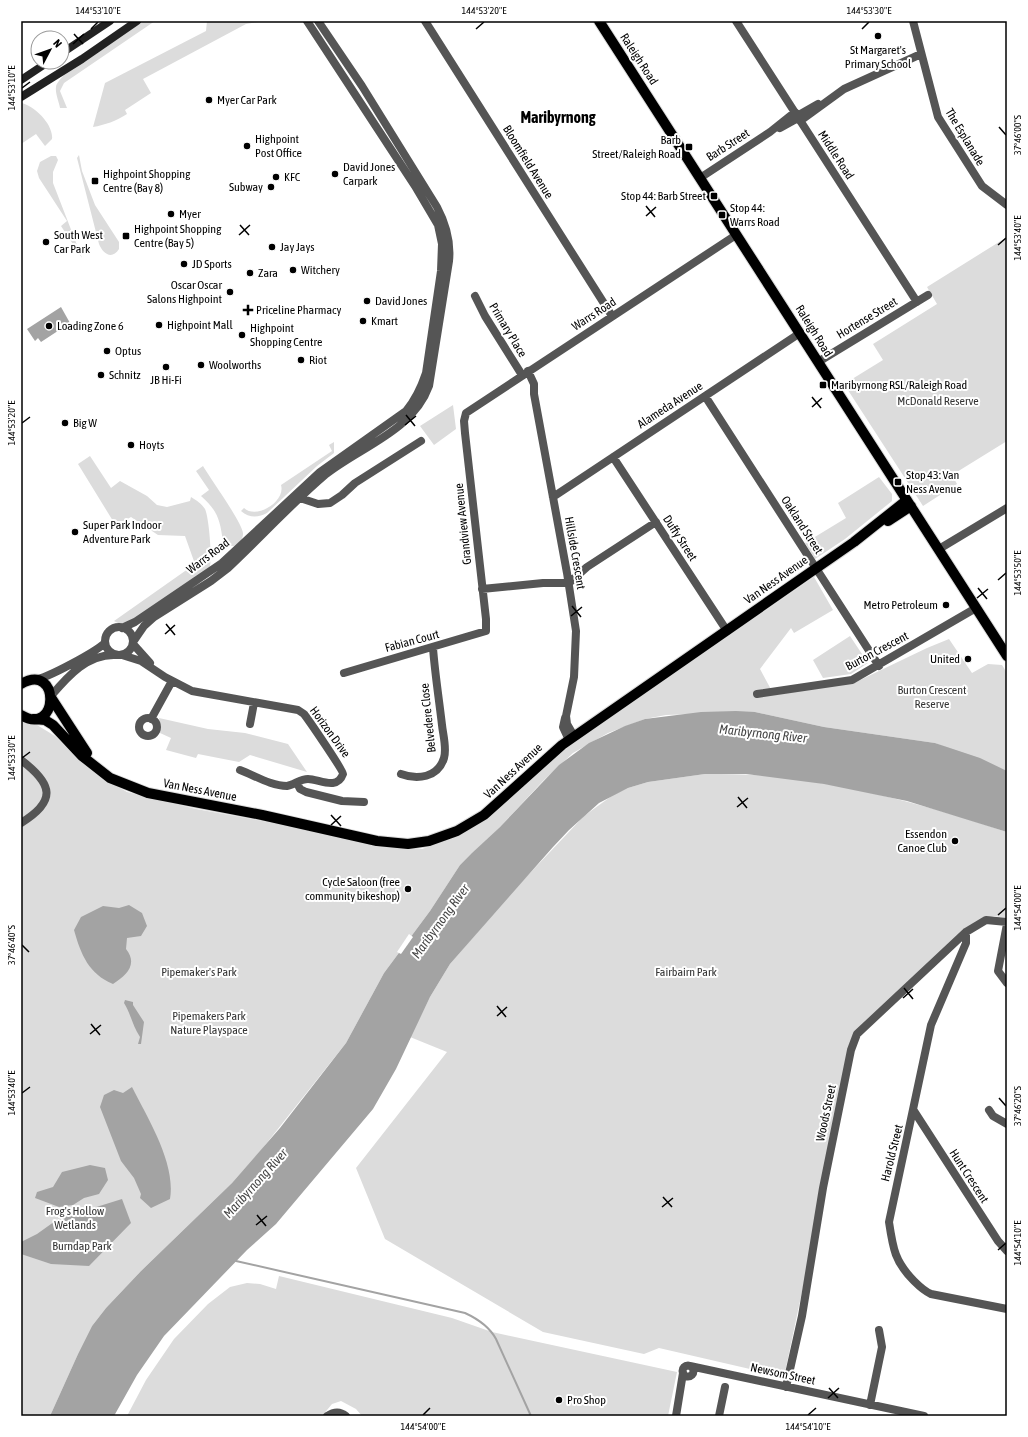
<svg xmlns="http://www.w3.org/2000/svg" width="1028" height="1437" font-family="'Asap Condensed',sans-serif">
	<rect width="100%" height="100%" fill="#fff"/>
	<path fill="#dcdcdc" d="M137,21h18l-91,62 -4,8 7,17h-7c-1,-6 -5,-15 -4,-21 4,-17 66,-55 81,-66z
		M207,21h57l-18,3 -103,55 8,14 -26,17 2,4c-11,7 -22,11 -34,13l12,-44 101,-52z
		M21,103c13,2 33,22 31,36l-7,7 -9,-12 -15,10z
		M79,155l3,16 13,34 24,37v7c-7,11 -16,5 -20,-5l-22,-86z
		M51,156h5l2,4 -5,12v11l29,75 -21,-32 6,-5 -28,-43 -2,-7 3,-9z
		M1007,237v204l-55,34 5,9 -34,22 -79,-122 39,-24 -10,-16 64,-40 -10,-17z
		M453,405l3,24 -22,16 -14,-19z
		M334,442v11l-17,13 -50,47c-9,5 -18,5 -26,-2l3,-3c13,12 42,-7 37,-23l51,-34 -3,-6z
		M90,456l21,32 9,-7 27,15 10,9 10,2 23,-6 1,-4c5,3 11,7 14,12 4,8 8,54 4,60l-76,51 -11,5 -8,-4 81,-57 -10,-28 -27,-1 -27,-18 -7,4h-11l-35,-57z
		M203,466c7,12 41,59 40,68 0,6 -5,9 -9,12h-6l-5,-4c-3,-22 -5,-31 -22,-46l8,-6 -13,-19z
		M879,477l13,17v7l-47,38 -30,20 -10,-16 41,-25 -8,-15z
		M814,577l19,33 -39,23 -3,-5 -31,41 14,26 82,-13 71,-34 22,-9 23,34 16,-9 14,1 5,8v98l-72,-28 -111,-16 -69,-15 -89,3 -21,4 -37,14 -35,20 -30,28 -43,46 -40,38 -30,46 -46,62 -38,70 -84,106 -30,34 -91,88 -35,37 -14,18 -14,28 -28,62h-29v-696l16,5 18,11 41,38 31,18 69,17 100,18 83,20 43,2 32,-11 30,-17 17,-14 40,-39 43,-34 19,-11z
		M850,636l18,27 -17,11 -28,4 -10,-18z
		M159,718l49,11 37,4 43,11 19,28 -57,-17 -11,7 -41,-8 -2,4 -30,-8 5,-12 -11,-5 1,-6z
		M705,774c21,0 43,0 64,2 81,8 161,30 238,56v86l-13,-2 -8,2 -131,122 -71,337 -125,-29 -15,6 -101,-22 -158,-93 -29,-71 91,-116 -37,-15 20,-40 20,-33 63,-73 71,-75 29,-21 15,-7 20,-6z
		M279,1276l173,42 40,14 185,40 -9,44h-306l-6,-7 -15,-8 -9,3 -10,12h-195l19,-36 28,-41 34,-35 22,-17 17,-4 13,1 16,5z"/>
	<path fill="#a3a3a3" d="M61,307l9,16 -29,19 -3,-4 -3,3 -8,-12z
		M736,711l19,1 69,15 111,16 45,15 27,13v61l-100,-31 -83,-17 -78,-10h-41l-57,8 -20,6 -29,15 -30,27 -16,17 -103,117 -20,33 -34,72 -23,40 -97,115 -29,26 -83,86 -27,39 -23,41h-64l28,-62 14,-28 14,-18 35,-37 91,-88 48,-55 66,-85 38,-70 46,-62 30,-46 12,-12 28,-26 59,-62 30,-22 36,-17 20,-7 56,-7z
		M129,905l13,8 5,13 -6,10 -14,2 -1,11c12,15 1,26 -13,35 -24,-10 -32,-29 -39,-54l7,-13 22,-11 16,2z
		M125,1000l8,2v3l11,17 -3,22h-3l2,-7c-8,-12 -9,-23 -16,-34z
		M132,1087c16,32 44,76 38,112l-19,9 -11,-10 1,-4 -7,-16 -13,-17 -21,-54 4,-12 10,-5 9,3z
		M90,1165l15,3 3,12 -9,14 -15,4 -11,7 -14,2 -24,-9 2,-6 16,-5 9,-15z
		M122,1199l9,24 -42,43 -38,-2 -30,-10v-12l16,-8 21,-15z"/>
	<path fill="#fff" d="M409,934l4,3 -12,17 -4,-2z"/>
	<g fill="none" stroke-linecap="round" stroke-linejoin="round">
		<path stroke="#a3a3a3" stroke-width="2" d="M236,1261l229,52c13,6 24,13 31,26l35,77"/>
		<defs>
			<path id="primary" d="M599,21l408,635
				M888,521l23,-15
				M21,684c40,-23 38,54 0,31
				M52,699l35,54
				M34,719l11,1 8,5 29,31 28,22 38,15 114,22 115,26 31,3 21,-3 28,-10 27,-16 78,-70 292,-203 53,-42"/>
		</defs>
		<use href="#primary" stroke="#dbdbdb" stroke-width="12"/>
		<path stroke="#555" stroke-width="8" d="M425,21l187,295
			M736,21l181,281
			M913,21l25,96 44,69 25,19
			M797,116l21,-12
			M800,121l44,-32 77,-35
			M780,128l18,-10
			M700,178l70,-46 25,-20
			M475,296l10,20 37,59
			M818,362l110,-67
			M528,371l6,13v10l33,179 9,58 -2,46 -8,39 1,8 7,12
			M705,396l174,270
			M613,457l114,174
			M297,497l21,7 12,-1 12,-8 13,-12 66,-42
			M553,497l247,-164
			M939,549l68,-41
			M482,589l61,-6h26l18,-16 69,-45
			M105 641a14 14 0 1 1 28 0a14 14 0 1 1-28 0Z
			M122,628l13,-6 87,-59 98,-91 86,-61c10,-12 15,-23 20,-38l15,-102 1,-27 -4,-19 -23,-39 -108,-165
			M133,642l11,-16 10,-9 57,-36 17,-13c32,-30 63,-64 97,-93 35,-28 88,-44 104,-89l20,-125c2,-19 -3,-37 -12,-54l-75,-121 -44,-65
			M133,644l17,19
			M122,655l19,6 24,16 27,14 106,19 6,4c6,8 39,56 39,60 -6,17 -24,5 -35,5 -8,0 -14,6 -21,7 -16,0 -33,-11 -47,-16
			M344,673l142,-42v-12l-21,-186 -1,-12 2,-8 270,-178
			M34,680c14,-2 61,-28 71,-37
			M757,694l95,-14 124,-72
			M51,696c17,-20 37,-43 66,-41
			M565,718l-2,9 6,13
			M139 727a9 9 0 1 1 18 0a9 9 0 1 1-18 0Z
			M151,719l21,-38
			M250,724l4,-21
			M21,760c32,24 36,41 0,63
			M401,774c16,6 37,4 43,-16 3,-10 -1,-23 -2,-33 -3,-26 -7,-51 -9,-77
			M297,783l3,6 6,3 36,9 22,1
			M1007,924l-9,47 9,12
			M966,932v11l-35,82 -42,197c4,27 6,40 25,59 6,6 10,10 17,13l76,15
			M989,1110l4,6 14,8
			M914,1111l84,130 9,10
			M682.5 1371a5.5 5.5 0 1 1 11 0a5.5 5.5 0 1 1-11 0Z
			M690,1366l234,50
			M786,1387l16,-71 21,-128 28,-138 6,-16 109,-102 20,-12 21,2
			M870,1405l12,-58 -3,-17
			M327,1416c6,-4 13,-5 19,0
			M676,1416l7,-43
			M719,1416l6,-29"/>
		<path stroke="#222" stroke-width="8" d="M62,53l48,-32
			M21,80l27,-18
			M21,97l61,-38 55,-38"/>
		<use href="#primary" stroke="#000" stroke-width="10"/>
		<path stroke="#000" stroke-width="1" d="M597,21l410,637"/>
	</g>
	<path fill="none" stroke="#000" stroke-width="1.5" d="M91,29l7,-7M476,29l8,-7M862,29l7,-7M74,34l9,10M73,44l11,-10M22,88l8,-6M999,127l7,8M646,206l9,11M646,216l10,-9M240,225l9,10M239,235l11,-10M998,245l8,-7M812,397l9,11M812,407l10,-9M406,415l9,11M22,423l8,-6M405,425l11,-9M998,580l8,-7M978,588l9,11M977,598l11,-9M572,606l9,11M571,616l11,-9M166,624l9,11M165,634l10,-9M22,758l8,-6M738,797l9,11M737,807l11,-9M331,815l10,11M331,825l10,-9M998,915l8,-7M22,945l7,7M904,988l9,11M903,998l10,-9M497,1006l9,11M497,1016l10,-9M91,1024l9,11M90,1034l11,-9M22,1093l8,-6M999,1098l7,8M663,1197l9,10M662,1207l11,-9M257,1215l9,11M256,1225l11,-9M998,1250l8,-7M829,1388l9,10M828,1398l11,-10M423,1415l7,-7M808,1415l8,-7"/>
	<g fill="#000" stroke="#fff" stroke-width="1.5">
		<circle cx="878" cy="36" r="4"/>
		<circle cx="209" cy="100" r="4"/>
		<circle cx="247" cy="146" r="4"/>
		<rect x="685" y="143" width="8" height="8" rx="2"/>
		<circle cx="335" cy="174" r="4"/>
		<circle cx="276" cy="177" r="4"/>
		<rect x="91" y="177" width="8" height="8" rx="2"/>
		<circle cx="271" cy="187" r="4"/>
		<rect x="710" y="192" width="8" height="8" rx="2"/>
		<circle cx="171" cy="214" r="4"/>
		<rect x="718" y="211" width="8" height="8" rx="2"/>
		<rect x="122" y="232" width="8" height="8" rx="2"/>
		<circle cx="46" cy="242" r="4"/>
		<circle cx="272" cy="247" r="4"/>
		<circle cx="184" cy="264" r="4"/>
		<circle cx="293" cy="270" r="4"/>
		<circle cx="250" cy="273" r="4"/>
		<circle cx="230" cy="292" r="4"/>
		<circle cx="367" cy="301" r="4"/>
		<path d="M246 304h4v4h4v4h-4v4h-4v-4h-4v-4h4z"/>
		<circle cx="363" cy="321" r="4"/>
		<circle cx="159" cy="325" r="4"/>
		<circle cx="49" cy="326" r="4"/>
		<circle cx="242" cy="335" r="4"/>
		<circle cx="107" cy="351" r="4"/>
		<circle cx="301" cy="360" r="4"/>
		<circle cx="201" cy="365" r="4"/>
		<circle cx="166" cy="367" r="4"/>
		<circle cx="101" cy="375" r="4"/>
		<rect x="819" y="381" width="8" height="8" rx="2"/>
		<circle cx="65" cy="423" r="4"/>
		<circle cx="131" cy="445" r="4"/>
		<rect x="894" y="478" width="8" height="8" rx="2"/>
		<circle cx="75" cy="532" r="4"/>
		<circle cx="946" cy="605" r="4"/>
		<circle cx="968" cy="659" r="4"/>
		<circle cx="955" cy="841" r="4"/>
		<circle cx="408" cy="889" r="4"/>
		<circle cx="559" cy="1400" r="4"/>
	</g>
	<g text-anchor="middle" stroke-width="4" stroke-linejoin="round" paint-order="stroke">
		<g font-size="12" fill="#000" stroke="#fff" text-anchor="start">
			<text x="878" y="54" text-anchor="middle">St Margaret's<tspan x="878" dy="14">Primary School</tspan></text>
			<text x="217" y="104">Myer Car Park</text>
			<text x="255" y="143">Highpoint<tspan x="255" dy="14">Post Office</tspan></text>
			<text x="681" y="144" text-anchor="end">Barb<tspan x="681" dy="14">Street/Raleigh Road</tspan></text>
			<text x="343" y="171">David Jones<tspan x="343" dy="14">Carpark</tspan></text>
			<text x="103" y="178">Highpoint Shopping<tspan x="103" dy="14">Centre (Bay 8)</tspan></text>
			<text x="284" y="181">KFC</text>
			<text x="263" y="191" text-anchor="end">Subway</text>
			<text x="706" y="200" text-anchor="end">Stop 44: Barb Street</text>
			<text x="730" y="212">Stop 44:<tspan x="730" dy="14">Warrs Road</tspan></text>
			<text x="179" y="218">Myer</text>
			<text x="134" y="233">Highpoint Shopping<tspan x="134" dy="14">Centre (Bay 5)</tspan></text>
			<text x="54" y="239">South West<tspan x="54" dy="14">Car Park</tspan></text>
			<text x="280" y="251">Jay Jays</text>
			<text x="192" y="268">JD Sports</text>
			<text x="301" y="274">Witchery</text>
			<text x="258" y="277">Zara</text>
			<text x="222" y="289" text-anchor="end">Oscar Oscar<tspan x="222" dy="14">Salons Highpoint</tspan></text>
			<text x="375" y="305">David Jones</text>
			<text x="256" y="314">Priceline Pharmacy</text>
			<text x="371" y="325">Kmart</text>
			<text x="167" y="329">Highpoint Mall</text>
			<text x="57" y="330">Loading Zone 6</text>
			<text x="250" y="332">Highpoint<tspan x="250" dy="14">Shopping Centre</tspan></text>
			<text x="115" y="355">Optus</text>
			<text x="309" y="364">Riot</text>
			<text x="209" y="369">Woolworths</text>
			<text x="109" y="379">Schnitz</text>
			<text x="166" y="384" text-anchor="middle">JB Hi-Fi</text>
			<text x="831" y="389">Maribyrnong RSL/Raleigh Road</text>
			<text x="73" y="427">Big W</text>
			<text x="139" y="449">Hoyts</text>
			<text x="906" y="479">Stop 43: Van<tspan x="906" dy="14">Ness Avenue</tspan></text>
			<text x="83" y="529">Super Park Indoor<tspan x="83" dy="14">Adventure Park</tspan></text>
			<text x="938" y="609" text-anchor="end">Metro Petroleum</text>
			<text x="960" y="663" text-anchor="end">United</text>
			<text x="947" y="838" text-anchor="end">Essendon<tspan x="947" dy="14">Canoe Club</tspan></text>
			<text x="400" y="886" text-anchor="end">Cycle Saloon (free<tspan x="400" dy="14">community bikeshop)</tspan></text>
			<text x="567" y="1404">Pro Shop</text>
		</g>
		<g font-size="12" fill="#000" stroke="#fff">
			<text transform="translate(639 59) rotate(57)" y="4">Raleigh Road</text>
			<text transform="translate(965 137) rotate(59)" y="4">The Esplanade</text>
			<text transform="translate(728 145) rotate(-33)" y="4">Barb Street</text>
			<text transform="translate(836 155) rotate(57)" y="4">Middle Road</text>
			<text transform="translate(528 162) rotate(58)" y="4">Bloomfield Avenue</text>
			<text transform="translate(594 314) rotate(-33)" y="4">Warrs Road</text>
			<text transform="translate(867 318) rotate(-31)" y="4">Hortense Street</text>
			<text transform="translate(508 330) rotate(59)" y="4">Primary Place</text>
			<text transform="translate(814 331) rotate(58)" y="4">Raleigh Road</text>
			<text transform="translate(670 405) rotate(-33)" y="4">Alameda Avenue</text>
			<text transform="translate(463 524) rotate(-96)" y="4">Grandview Avenue</text>
			<text transform="translate(802 525) rotate(57)" y="4">Oakland Street</text>
			<text transform="translate(680 538) rotate(57)" y="4">Duffy Street</text>
			<text transform="translate(575 553) rotate(80)" y="4">Hillside Crescent</text>
			<text transform="translate(208 556) rotate(-37)" y="4">Warrs Road</text>
			<text transform="translate(776 580) rotate(-35)" y="4">Van Ness Avenue</text>
			<text transform="translate(412 641) rotate(-15)" y="4">Fabian Court</text>
			<text transform="translate(877 651) rotate(-28)" y="4">Burton Crescent</text>
			<text transform="translate(428 718) rotate(-96)" y="4">Belvedere Close</text>
			<text transform="translate(330 732) rotate(54)" y="4">Horizon Drive</text>
			<text transform="translate(513 771) rotate(-43)" y="4">Van Ness Avenue</text>
			<text transform="translate(200 790) rotate(11)" y="4">Van Ness Avenue</text>
			<text transform="translate(826 1113) rotate(-78)" y="4">Woods Street</text>
			<text transform="translate(892 1153) rotate(-76)" y="4">Harold Street</text>
			<text transform="translate(969 1176) rotate(57)" y="4">Hunt Crescent</text>
			<text transform="translate(783 1374) rotate(12)" y="4">Newsom Street</text>
		</g>
		<g font-size="12" fill="#333" stroke="#fff">
			<text x="938" y="405">McDonald Reserve</text>
			<text x="932" y="694">Burton Crescent<tspan x="932" dy="14">Reserve</tspan></text>
			<text x="199" y="976">Pipemaker's Park</text>
			<text x="686" y="976">Fairbairn Park</text>
			<text x="209" y="1020">Pipemakers Park<tspan x="209" dy="14">Nature Playspace</tspan></text>
			<text x="75" y="1215">Frog's Hollow<tspan x="75" dy="14">Wetlands</tspan></text>
			<text x="82" y="1250">Burndap Park</text>
		</g>
		<g font-size="13" font-style="italic" fill="#444" stroke="#fff">
			<text transform="translate(763 733) rotate(6)" y="5">Maribyrnong River</text>
			<text transform="translate(440 921) rotate(-54)" y="5">Maribyrnong River</text>
			<text transform="translate(255 1183) rotate(-48)" y="5">Maribyrnong River</text>
		</g>
		<g font-size="16" font-weight="bold" fill="#000" stroke="#fff">
			<text x="558" y="123">Maribyrnong</text>
		</g>
	</g>
	<rect width="1028" height="1437" fill="none" stroke="#ffffff" stroke-width="44"/>
	<g transform="translate(50 50) rotate(49)"><circle r="19" fill="#ffffff" stroke="#999999"/>
	<path d="M0-3L7 15L0 10L-7 15Z" fill="#000000"/>
	<text y="-6" font-size="11" font-weight="bold" text-anchor="middle" fill="#000000">N</text>
	</g>
	<rect x="22" y="22" width="984" height="1393" fill="none" stroke="#000" stroke-width="1.5"/>
	<g font-size="10" text-anchor="middle" fill="#000">
		<text x="98" y="14">144°53'10"E</text>
		<text x="484" y="14">144°53'20"E</text>
		<text x="869" y="14">144°53'30"E</text>
		<text transform="translate(11 88) rotate(-90)" y="4">144°53'10"E</text>
		<text transform="translate(1017 135) rotate(-90)" y="4">37°46'00"S</text>
		<text transform="translate(1017 238) rotate(-90)" y="4">144°53'40"E</text>
		<text transform="translate(11 423) rotate(-90)" y="4">144°53'20"E</text>
		<text transform="translate(1017 573) rotate(-90)" y="4">144°53'50"E</text>
		<text transform="translate(11 758) rotate(-90)" y="4">144°53'30"E</text>
		<text transform="translate(1017 908) rotate(-90)" y="4">144°54'00"E</text>
		<text transform="translate(11 945) rotate(-90)" y="4">37°46'40"S</text>
		<text transform="translate(11 1093) rotate(-90)" y="4">144°53'40"E</text>
		<text transform="translate(1017 1106) rotate(-90)" y="4">37°46'20"S</text>
		<text transform="translate(1017 1243) rotate(-90)" y="4">144°54'10"E</text>
		<text x="423" y="1430">144°54'00"E</text>
		<text x="808" y="1430">144°54'10"E</text>
	</g>
</svg>
